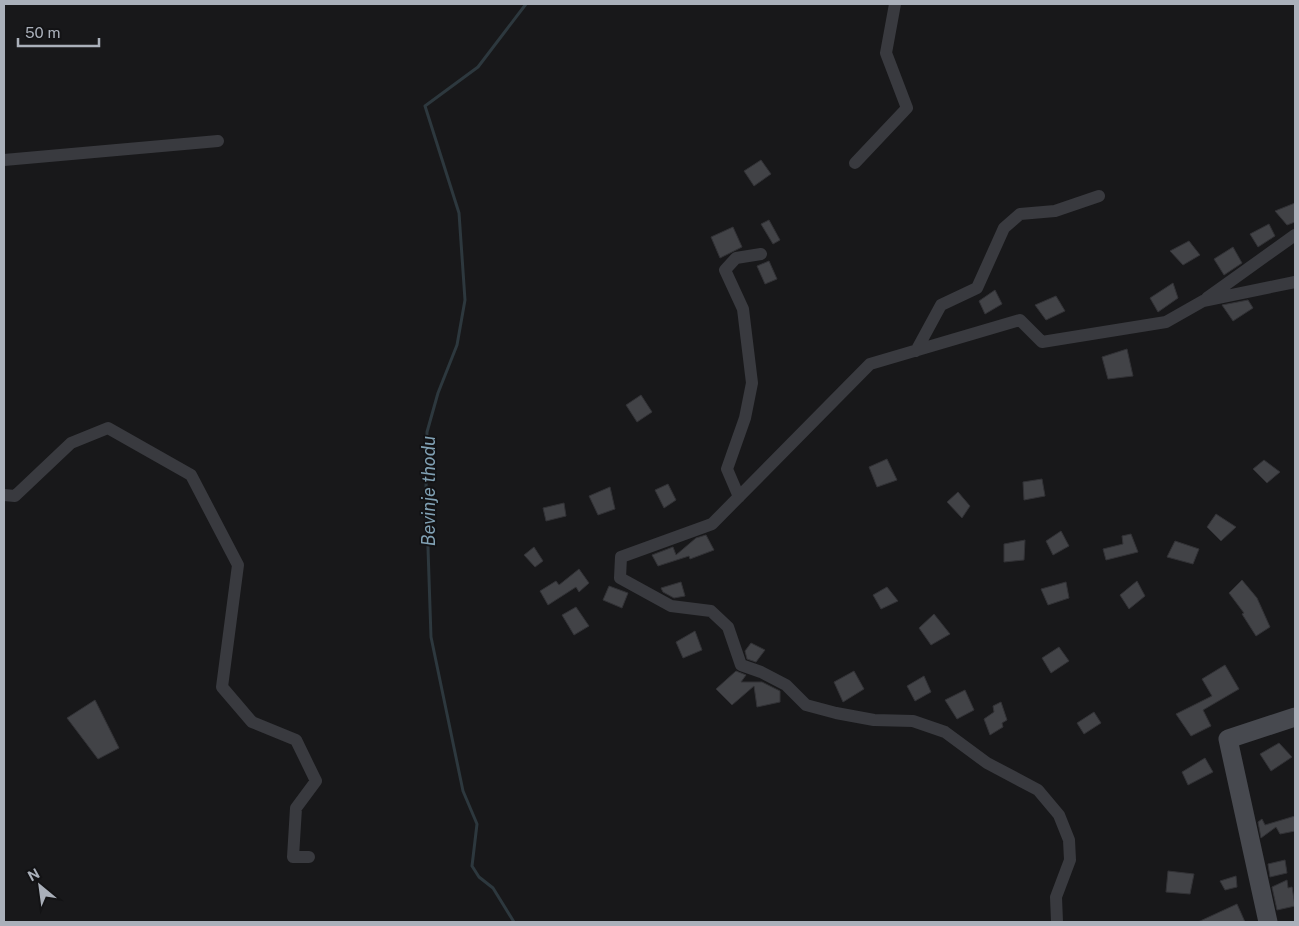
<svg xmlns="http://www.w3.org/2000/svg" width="1299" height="926" font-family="'Public Sans',sans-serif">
	<rect width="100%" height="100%" fill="#18181a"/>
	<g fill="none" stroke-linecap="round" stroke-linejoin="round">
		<path stroke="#2d383e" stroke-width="3" d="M514,922l-21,-34 -14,-11 -7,-11 5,-42 -14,-33 -32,-154 -5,-148 1,-57 11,-39 19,-48 8,-45 -6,-87 -34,-107 53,-39 48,-63"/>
	</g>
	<path fill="#424347" stroke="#323236" d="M761,160l10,14 -17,12 -10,-15z
		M1295,203v19l-8,3 -12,-14z
		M769,220l11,20 -7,4 -12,-20z
		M1269,224l6,12 -17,11 -8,-13z
		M733,227l9,20 -22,11 -9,-21z
		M1189,241l11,14 -17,10 -13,-14z
		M1233,247l9,16 -18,12 -10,-16z
		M769,261l8,18 -12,5 -8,-18z
		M1173,283l5,15 -20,14 -8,-14z
		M995,290l7,14 -17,10 -6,-13z
		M1056,296l9,15 -19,9 -11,-15z
		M1248,300l5,8 -20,13 -11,-16z
		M1127,349l6,27 -25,3 -6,-22z
		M641,395l11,17 -15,10 -11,-17z
		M887,459l10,21 -20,7 -8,-20z
		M1264,460l16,12 -13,11 -14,-14z
		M1042,479l3,17 -21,4 -1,-18z
		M668,484l8,16 -12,8 -9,-18z
		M610,487l5,22 -17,6 -9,-19z
		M958,492l12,14 -8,12 -15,-16z
		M564,503l2,13 -20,5 -3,-13z
		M1216,514l20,13 -15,14 -14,-14z
		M1061,531l8,15 -16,9 -7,-14z
		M1131,534l7,18 -32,8 -3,-11 20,-5 -1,-8z
		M706,535l8,15 -24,9 -1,-3 -31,10 -6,-11 21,-8 3,8 20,-17z
		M1025,540l-1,20 -20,2v-18z
		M1175,541l24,8 -6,15 -26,-7z
		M534,547l9,14 -8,6 -11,-12z
		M579,569l10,14 -10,9 -3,-5 -28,18 -8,-14 16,-10 3,4z
		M1242,580l15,18 13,29 -14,9 -14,-22 2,-1 -15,-20z
		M1137,581l8,15 -16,13 -9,-14z
		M681,582l4,14 -11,2 -11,-6 -2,-4z
		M1066,582l3,16 -21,7 -7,-16z
		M609,586l19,7 -6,15 -19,-8z
		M887,587l11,14 -17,8 -8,-14z
		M576,607l13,19 -15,9 -12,-20z
		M934,614l16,20 -19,11 -12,-17z
		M695,631l7,19 -19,8 -7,-16z
		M751,643l14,7 -9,12 -9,-3 -2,-8z
		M1059,647l10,14 -18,12 -9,-15z
		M1225,665l14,24 -36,21 8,16 -20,10 -15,-22 36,-18 -10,-17z
		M736,671l10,4 -5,7h21l18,9v11l-23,5 -3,-21 -22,19 -16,-16z
		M854,671l10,18 -21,13 -9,-20z
		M924,676l7,16 -16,9 -8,-15z
		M965,690l9,20 -17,9 -12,-19z
		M95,700l24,48 -21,11 -31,-41z
		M1001,702l6,18 -5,3 1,4 -13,8 -6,-16 10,-7 -1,-6z
		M1094,712l7,11 -17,11 -7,-11z
		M1279,743l13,14 -21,14 -11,-17z
		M1205,758l8,14 -25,13 -6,-13z
		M1295,816v15l-15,3 -4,-7 -15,11 -3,-16 4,-3 3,6z
		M1285,860l2,13 -17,4 -2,-13z
		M1168,871l26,3 -4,20 -24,-2z
		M1236,876l1,11 -12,3 -5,-9z
		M1287,880l1,8 4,-1 3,19 -18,4 -5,-23z
		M1237,904l8,18h-47z"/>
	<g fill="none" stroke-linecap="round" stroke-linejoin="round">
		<path stroke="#393a3f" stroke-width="12" d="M4,160l214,-19
			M855,163l52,-55 -21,-55 9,-49
			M1207,298l88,-63
			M916,351l25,-46 36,-17 27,-60 16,-14 35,-3 44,-15
			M4,495l11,1 56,-53 37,-15 83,47 47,90 -16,122 30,35 44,18 20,41 -20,27 -3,49h16
			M739,497l-12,-28 18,-51 7,-35 -9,-74 -18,-39 11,-12 25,-4
			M1057,922l-1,-25 14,-37 -1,-20 -10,-25 -21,-25 -51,-27 -42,-31 -32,-11 -39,-1 -38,-7 -30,-8 -20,-20 -25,-13 -20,-7 -13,-38 -17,-16 -40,-5 -51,-28 1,-21 91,-33 158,-160 150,-44 22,22 124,-20 37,-21 92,-19"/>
		<path stroke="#47494f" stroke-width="19" d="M1268,922l-40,-183 67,-22"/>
	</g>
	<g text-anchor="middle" stroke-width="4" stroke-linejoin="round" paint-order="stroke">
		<g font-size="18" font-style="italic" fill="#81a1b4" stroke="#131315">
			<text transform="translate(429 491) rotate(-90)" y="6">Bevinje thodu</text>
		</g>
	</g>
	<rect width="1299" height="926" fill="none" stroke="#aab0ba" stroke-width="10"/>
	<g transform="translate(40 886) rotate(331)" stroke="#131315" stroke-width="4" paint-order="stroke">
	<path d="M0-4L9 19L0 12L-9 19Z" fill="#aab0ba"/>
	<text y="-8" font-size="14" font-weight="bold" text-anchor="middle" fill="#aab0ba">N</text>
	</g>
	<path d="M18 38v8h81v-8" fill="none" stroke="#aab0ba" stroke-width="2.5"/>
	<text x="25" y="38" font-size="15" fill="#aab0ba" stroke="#131315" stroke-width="4" paint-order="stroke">50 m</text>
</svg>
